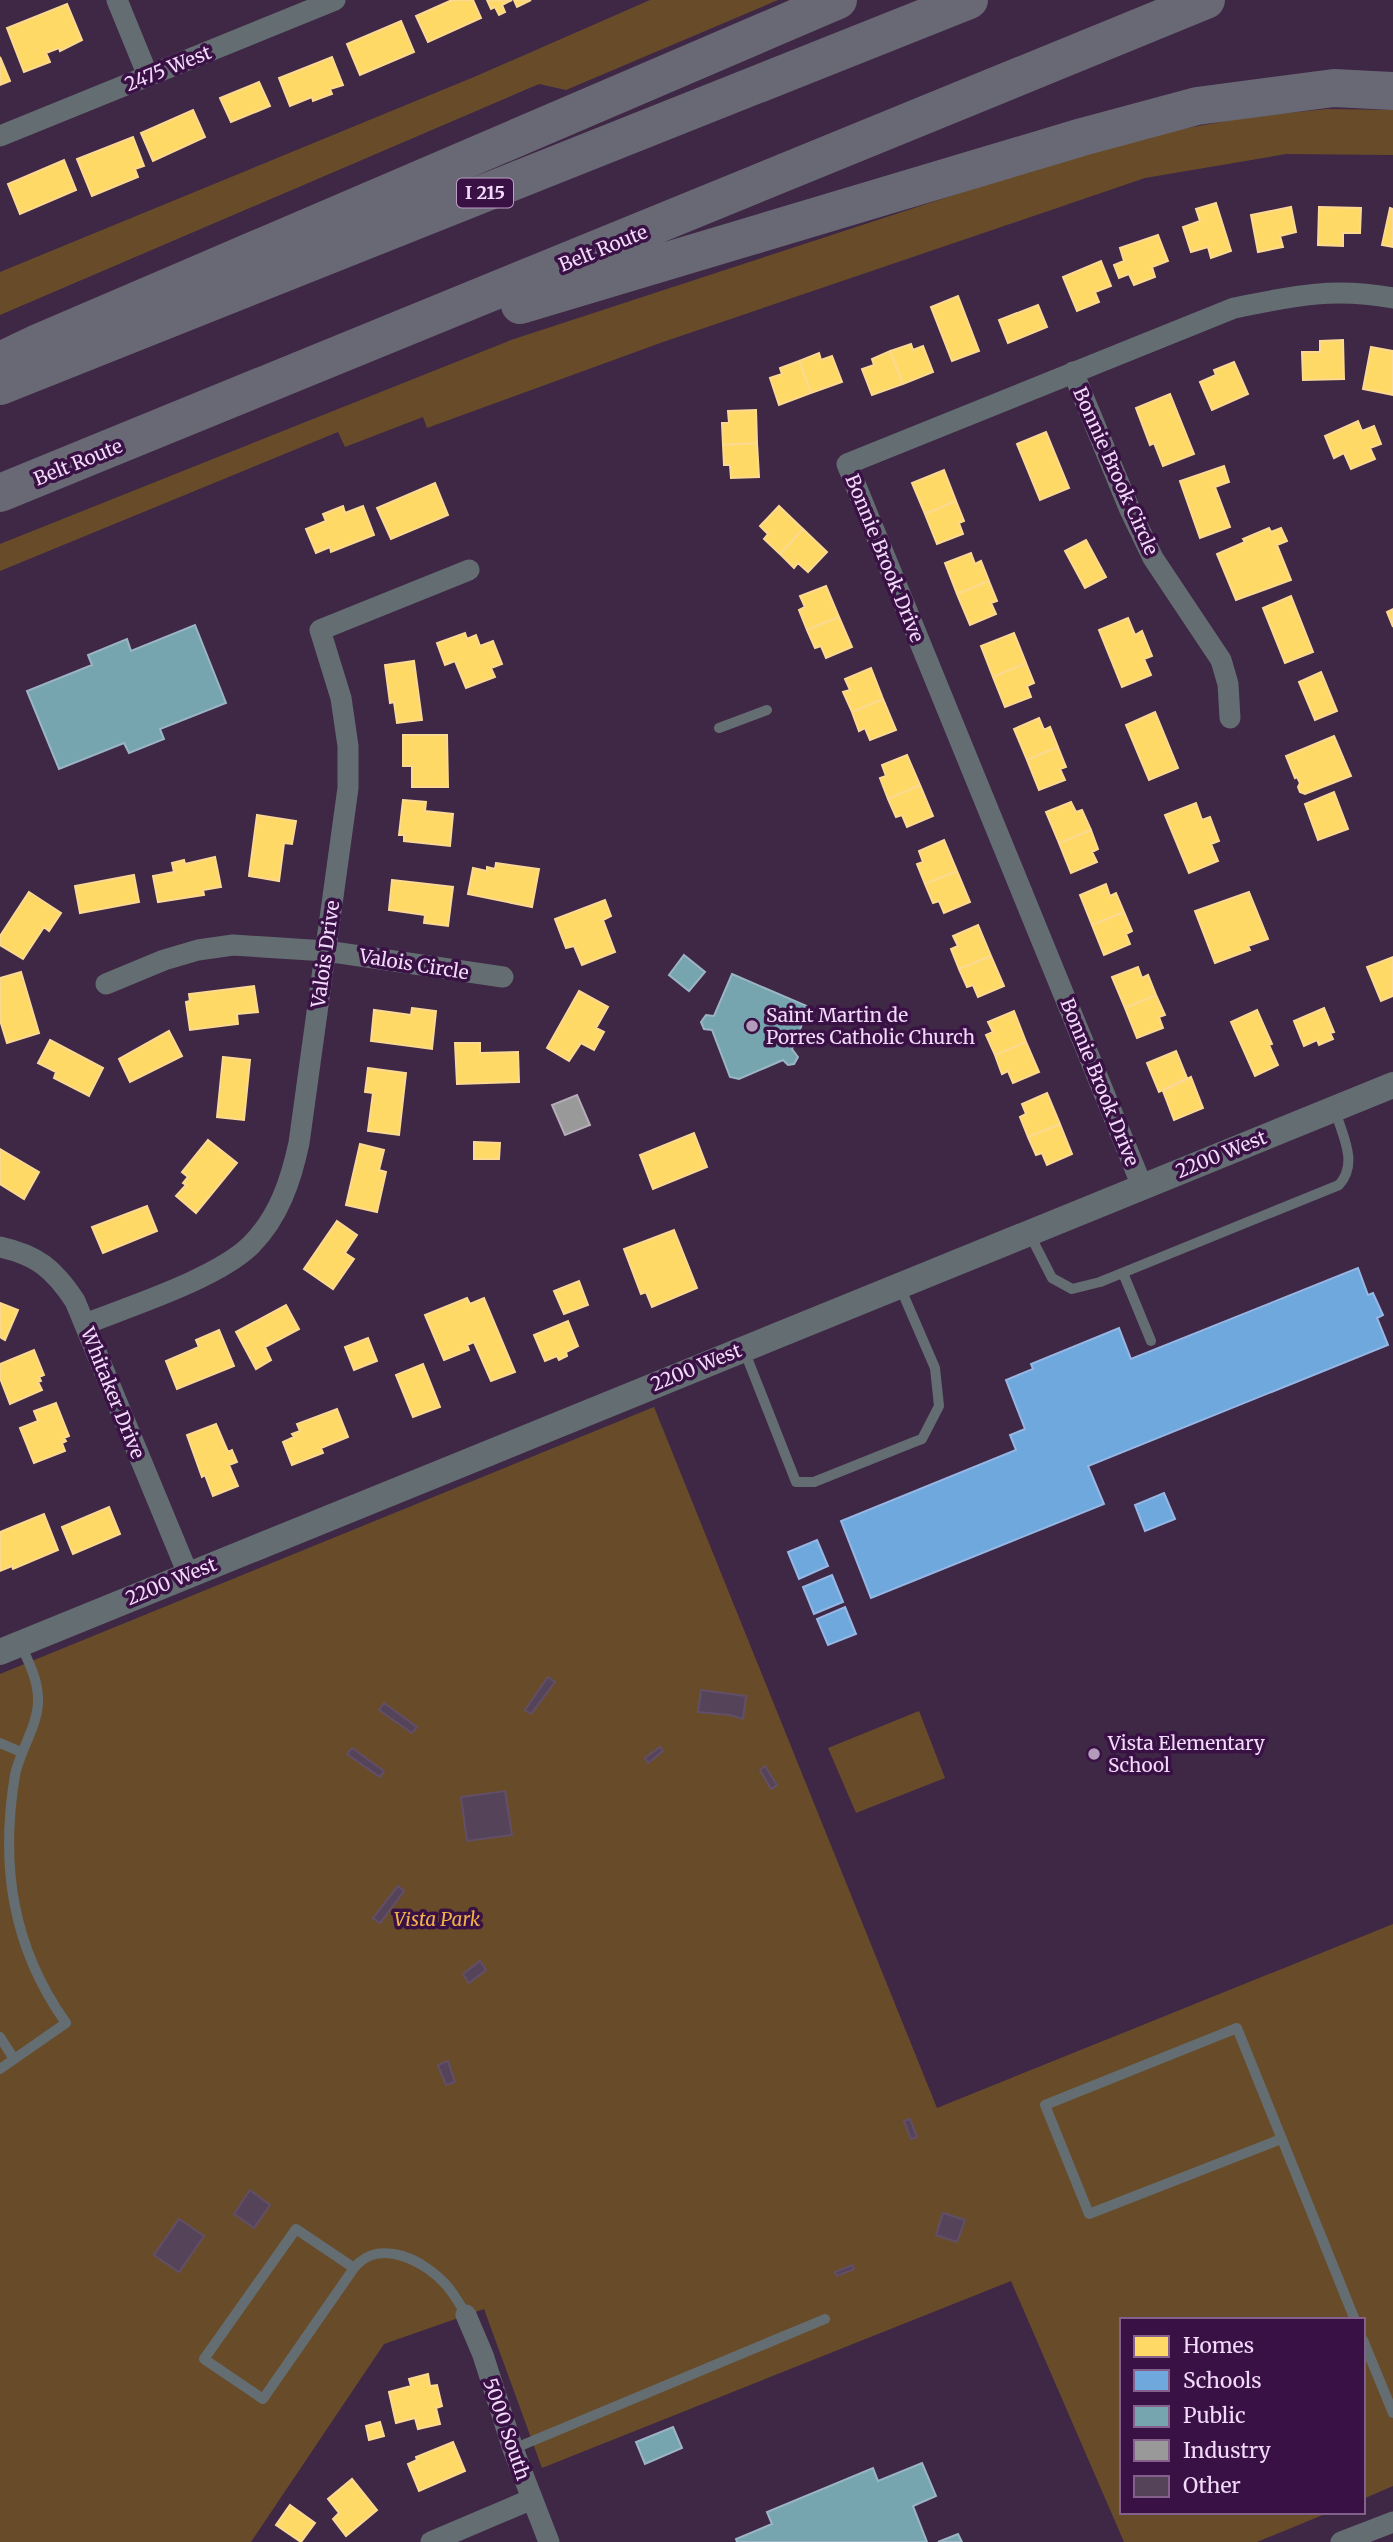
<svg xmlns="http://www.w3.org/2000/svg" width="1393" height="2542" font-family="Merriweather,serif">
	<rect width="100%" height="100%" fill="#3f2845"/>
	<path fill="#684c2a" d="M650,0h128l-212,90 -27,-6 -539,231v-43l474,-195z
		M1327,109l66,1v45l-107,-1 -141,24 -482,164 -236,86 -4,-11 -78,30 -7,-15 -338,139v-27l511,-204 614,-201 124,-22z
		M654,1407l283,701 456,-184v562l-30,13v-179h-241v192h208l-73,30h-133l-113,-261 -469,187 -58,-159 -100,35 -133,198h-251v-868z
		M919,1711l26,67 -89,35 -28,-65z"/>
	<path fill="#ffd966" stroke="#fbd992" stroke-width="2" d="M452,0h21l8,18 -53,24 -12,-26z
		M487,0h25l-10,5 3,7 -6,3 -4,-8 -4,2z
		M514,0h17l-14,7z
		M67,4l15,36 -22,11 -1,-3 -13,5 4,9 -26,10 -17,-44z
		M401,21l13,31 -54,23 -13,-31z
		M0,57l10,24 -10,4z
		M332,57l11,28 -13,4 2,5 -19,7 -1,-4 -22,9 -11,-28z
		M259,82l11,24 -39,16 -11,-24z
		M193,110l12,27 -52,24 -12,-28z
		M133,137l11,29 -9,3 3,8 -46,19 -15,-37z
		M64,160l12,30 -56,24 -12,-30z
		M1216,203l15,48 -20,7 -3,-11 -17,5 -8,-25 17,-6 -4,-12z
		M1291,207l5,25 -16,4 3,11 -25,5 -7,-37z
		M1319,207l42,1 -1,25h-17v13l-25,-1z
		M1390,208l3,1v38l-11,-2z
		M1158,235l10,26 -16,6 3,10 -21,8 -5,-11 -10,4 -5,-13 10,-4 -4,-13z
		M1101,261l10,25 -16,6 4,10 -22,9 -14,-34z
		M958,296l21,55 -27,10 -21,-54z
		M1038,305l9,22 -39,16 -9,-23z
		M1343,340l1,39 -41,1 -1,-28h18v-11z
		M911,344l2,6 10,-4 10,26 -30,12 -13,-33z
		M1371,347l22,4v44l-30,-6z
		M890,351l13,33 -31,11 -10,-26 12,-4 -2,-6z
		M819,353l2,7 11,-4 10,26 -31,11 -12,-32z
		M799,361l12,32 -32,12 -9,-27 12,-4 -2,-6z
		M1234,362l14,32 -36,16 -12,-28 16,-7 -2,-5z
		M1170,394l24,60 -31,12 -9,-23 -4,2 -14,-37z
		M756,410l1,33 -34,2 -1,-22h7l-1,-12z
		M1358,421l4,10 12,-5 7,18 -11,4 5,11 -24,10 -7,-16 -10,5 -9,-22z
		M1046,432l23,56 -29,12 -23,-56z
		M757,443l2,34 -28,1 -1,-13h-6l-1,-20z
		M1224,466l5,16 -14,5 15,40 -30,11 -20,-57z
		M944,470l12,31 -31,13 -13,-31z
		M435,483l13,32 -57,24 -14,-31z
		M956,501l8,20 -5,2 4,11 -26,10 -12,-30z
		M343,506l2,7 18,-7 11,29 -43,17 -1,-5 -14,6 -10,-24 20,-8 -3,-7z
		M779,506l24,23 -23,25 -16,-15 4,-5 -8,-8z
		M1269,528l2,4 10,-4 6,13 -10,4 14,35 -55,20 -19,-46 28,-12 -2,-3z
		M803,529l24,23 -19,20 -10,-9 -4,5 -14,-14z
		M1086,540l20,37 -21,11 -20,-37z
		M971,553l4,11 6,-3 8,20 -32,13 -12,-31z
		M989,581l8,20 -6,2 5,11 -26,11 -13,-31z
		M826,586l13,31 -32,13 -8,-20 6,-3 -5,-11z
		M1291,596l22,56 -28,11 -22,-55z
		M1393,609v18l-6,-15z
		M839,617l13,30 -26,11 -5,-12 -6,2 -8,-18z
		M1128,618l7,17 7,-4 10,25 -8,3 7,16 -29,12 -23,-57z
		M465,633l2,6 9,-4 4,11 13,-5 9,23 -11,4 4,9 -29,11 -11,-27 -10,4 -8,-22z
		M1014,633l12,30 -33,14 -12,-31z
		M414,661l8,59 -25,3 -3,-21 -4,1 -5,-38z
		M1026,663l8,20 -7,3 4,11 -26,10 -12,-30z
		M871,668l12,31 -31,13 -9,-20 7,-2 -5,-11z
		M1321,672l16,39 -22,9 -16,-38z
		M883,699l13,31 -26,10 -5,-12 -6,3 -7,-19z
		M1155,712l23,56 -29,12 -23,-55z
		M1039,718l5,12 6,-3 8,20 -31,13 -13,-31z
		M403,735h44l1,52h-36v-21h-9z
		M1334,736l17,40 -46,18 -5,-2 -2,-5 2,-4 -3,-6 -2,1 -9,-22z
		M1058,747l8,20 -6,2 5,11 -26,10 -12,-30z
		M907,755l13,30 -32,14 -8,-21 6,-2 -4,-11z
		M920,785l13,31 -26,11 -5,-12 -6,2 -8,-18z
		M1334,792l14,37 -30,11 -13,-36z
		M403,800l23,2 -1,9 28,3 -3,32 -46,-5v-6h-5z
		M1071,802l5,10 6,-2 9,20 -32,13 -13,-31z
		M1196,803l6,17 8,-3 9,24 -8,3 7,17 -29,12 -24,-58z
		M257,815l39,6 -4,23 -8,-1 -5,38 -30,-5z
		M1091,830l7,19 -6,3 5,10 -26,11 -12,-30z
		M944,840l13,31 -32,13 -8,-20 6,-2 -4,-11z
		M215,857l6,30 -18,3 1,5 -46,7 -5,-26 21,-4 -2,-9 12,-3 1,4z
		M496,863l43,6 -7,38 -64,-13 5,-26 14,3v-4l8,2z
		M957,871l13,31 -26,11 -5,-12 -6,2 -8,-19z
		M134,875l5,27 -59,11 -5,-27z
		M392,880l61,7 -5,39 -24,-3 1,-8 -36,-5z
		M1106,884l4,12 6,-3 8,19 -32,13 -12,-30z
		M29,892l32,21 -12,18 -5,-4 -21,32 -23,-14v-9z
		M1249,892l19,47 -20,7 2,4 -35,13 -20,-52z
		M605,900l6,16 -8,4 12,32 -33,13 -8,-19 -8,2 -11,-29z
		M1124,912l8,19 -6,3 4,10 -26,11 -12,-30z
		M978,925l13,31 -32,13 -8,-20 7,-3 -5,-10z
		M991,956l13,30 -26,11 -5,-12 -6,2 -8,-18z
		M1393,957v39l-12,5 -14,-34z
		M1138,967l4,11 6,-3 8,20 -31,13 -13,-31z
		M21,972l18,61 -32,10 -7,-23v-42z
		M254,986l4,26 -21,2 1,10 -48,6 -4,-28 4,-1 -1,-7z
		M579,991l29,16 -12,21 8,4 -10,18 -13,-7 -12,18 -22,-13z
		M1156,995l9,20 -6,2 4,11 -26,10 -12,-30z
		M412,1008l24,3 -4,38 -61,-8 3,-31 37,5z
		M1324,1008l10,24 -4,1 3,6 -14,6 -2,-5 -13,6 -10,-25z
		M1257,1010l15,34 -3,1 9,20 -23,11 -24,-54z
		M1014,1011l12,31 -31,13 -9,-20 7,-3 -5,-10z
		M169,1031l13,25 -52,26 -11,-23z
		M50,1040l53,28 -14,28 -35,-18 2,-6 -18,-9z
		M1026,1042l13,30 -26,11 -5,-12 -6,3 -7,-19z
		M455,1043h25v10l38,-1 1,30 -62,2z
		M1176,1051l11,27 -28,14 -12,-29z
		M223,1057l27,3 -6,60 -27,-3z
		M368,1068l38,5 -7,62 -31,-4 5,-38 -8,-1z
		M1191,1077l12,31 -29,12 -11,-29z
		M1047,1093l13,31 -32,13 -8,-20 6,-3 -4,-10z
		M1060,1124l12,30 -25,11 -5,-12 -6,2 -8,-18z
		M694,1133l13,34 -54,22 -13,-34z
		M208,1140l29,23 -41,50 -20,-17 10,-11 -3,-2 5,-6 -6,-5z
		M474,1142l26,1 -1,16h-25z
		M360,1144l24,6 -5,20 7,2 -9,40 -31,-7z
		M0,1149l39,23 -15,27 -24,-15z
		M147,1206l10,25 -54,22 -11,-26z
		M337,1221l20,14 -12,18 9,6 -21,30 -29,-20z
		M674,1230l23,58 -45,19 -6,-15 -5,2 -17,-45z
		M579,1281l9,24 -24,9 -10,-23z
		M467,1298l3,6 14,-6 31,74 -24,9 -17,-39 -7,3 2,5 -25,10 -19,-45z
		M0,1303l18,7 -13,30 -5,-3z
		M286,1305l13,24 -34,18 6,13 -15,9 -20,-37z
		M568,1321l10,25 -12,6 1,4 -8,4 -2,-4 -12,5 -11,-26z
		M219,1330l15,36 -57,23 -11,-28 33,-14 -3,-7z
		M368,1338l9,23 -23,9 -9,-23z
		M34,1350l10,25 -5,2 2,4 -3,1 4,8 -32,14 -10,-26v-14z
		M423,1364l17,43 -27,10 -17,-42z
		M56,1403l13,33 -5,2 2,3 -4,2 3,8 -31,12 -14,-35 18,-7 -4,-10z
		M337,1409l11,28 -27,11 2,5 -31,12 -9,-23 11,-5 -2,-3 8,-3 -3,-7z
		M216,1424l12,28 4,-2 5,12 -8,3 9,21 -25,10 -8,-21 -3,2 -15,-42z
		M109,1507l11,27 -47,20 -11,-27z
		M44,1514l14,36 -45,19 -1,-3 -12,5v-39z
		M428,2374l2,12 7,-1 5,21 -6,2 4,16 -22,5 -3,-11 -19,5 -7,-31 22,-6 -2,-7z
		M380,2422l4,14 -15,4 -3,-14z
		M453,2442l12,29 -46,20 -11,-27 9,-4 -1,-3z
		M352,2479l25,31 -31,26 -13,-17 6,-6 -11,-14z
		M290,2505l25,18 -14,19 -25,-17z"/>
	<path fill="#6fa8dc" stroke="#96b7e5" stroke-width="2" d="M1358,1268l10,27 5,-2 10,22 -6,3 11,27 -300,121 16,38 -233,94 -30,-77 175,-71 -6,-15 15,-6 -19,-49 27,-11 -2,-5 88,-36 12,31z
		M1164,1493l11,26 -30,12 -10,-26z
		M817,1540l11,26 -29,13 -11,-27z
		M832,1575l11,27 -29,12 -11,-27z
		M845,1607l11,27 -28,11 -11,-26z"/>
	<path fill="#76a5af" stroke="#9bb5c6" stroke-width="2" d="M195,625l31,78 -66,26 4,10 -35,14 -5,-10 -65,26 -32,-78 65,-26 -4,-10 39,-16 4,12z
		M684,955l21,17 -16,19 -20,-16z
		M732,974l77,33 -17,42 6,8 -4,7 -6,1 -5,-5 -44,19 -9,-2 -18,-47 -8,-1 -3,-7 5,-7 8,1z
		M673,2427l9,21 -37,16 -9,-22z
		M922,2463l14,33 -23,10 14,36h-190l-1,-3 36,-15 -5,-12 106,-44 5,13z
		M958,2534l4,8h-24z"/>
	<path fill="#999" stroke="#b4acb6" stroke-width="2" d="M577,1095l13,30 -25,10 -13,-30z"/>
	<path fill="#55435a" stroke="#624f67" stroke-width="2" d="M548,1677l7,5 -24,32 -6,-4z
		M701,1690l45,6 -3,23 -13,-4 -32,-3z
		M384,1703l33,24 -5,6 -33,-23z
		M660,1747l3,4 -15,12 -3,-5z
		M352,1748l32,23 -4,6 -33,-23z
		M765,1766l12,19 -6,4 -11,-19z
		M505,1791l7,44 -45,6 -6,-44z
		M398,1886l6,5 -24,32 -7,-5z
		M480,1961l6,9 -17,13 -6,-9z
		M448,2061l7,21 -9,3 -8,-20z
		M910,2119l7,18 -6,2 -7,-18z
		M250,2190l20,15 -16,23 -20,-14z
		M943,2213l22,7 -8,22 -21,-7z
		M179,2219l25,17 -25,36 -25,-17z
		M853,2265l1,4 -17,7 -2,-4z"/>
	<g fill="none" stroke-linecap="round" stroke-linejoin="round">
		<path stroke="#646e72" stroke-width="10" d="M719,728l48,-18
			M1030,1235l22,43 20,11 28,-7 239,-97c20,-22 3,-50 -4,-75
			M1123,1273l28,68
			M744,1350l52,132h18l100,-40 8,-3 17,-33 -4,-38 -35,-81
			M0,1743l21,9
			M0,2037l14,22
			M0,2069l66,-46c-54,-76 -66,-158 -51,-248 5,-25 24,-51 23,-76 0,-20 -10,-38 -18,-56
			M1281,2139l-192,75 -44,-109 192,-77 118,292
			M354,2268l-58,-39 -92,130 59,40 91,-131c26,-32 73,-6 94,19 7,9 13,19 18,28
			M1363,2340l30,73
			M513,2449l312,-130"/>
		<path stroke="#646e72" stroke-width="21" d="M117,0l31,76
			M0,136l335,-136
			M1073,372l57,138 23,48 68,102 7,24 2,34
			M106,984l58,-24 34,-10 35,-5 93,6 177,26
			M1142,1186l-295,-722 387,-156c59,-12 98,-21 159,-10
			M0,1247c37,8 54,22 75,54l113,273
			M85,1324c46,-18 133,-46 166,-79 28,-28 40,-65 48,-102l49,-355v-42l-7,-48 -21,-68 149,-60
			M466,2315l17,40 30,94 36,93
			M431,2542l101,-43
			M1341,2542l52,-20"/>
		<path stroke="#646e72" stroke-width="26" d="M0,1652l1393,-567"/>
		<path stroke="#696976" stroke-width="38" d="M520,305l562,-168 115,-31 137,-18 59,3
			M4,359l34,-16 800,-343
			M0,386l969,-386
			M0,493l1206,-493"/>
	</g>
	<g fill="#b39cbb" stroke="#3a1145" stroke-width="2.5">
		<circle cx="752" cy="1026" r="7"/>
		<circle cx="1094" cy="1754" r="7"/>
	</g>
	<g text-anchor="middle" stroke-width="7" stroke-linejoin="round" paint-order="stroke">
		<rect fill="#3a1145" stroke="#bb9ec4" stroke-width="2" x="457" y="178.5" width="56" height="29" rx="5"/>
		<g font-size="18" font-weight="bold" fill="#f2dafa">
			<text x="485" y="199">I 215</text>
		</g>
		<g font-size="19" fill="#f2dafa" stroke="#3a1145">
			<text transform="translate(168 68) rotate(-22)" y="7">2475 West</text>
			<text transform="translate(603 248) rotate(-22)" y="7">Belt Route</text>
			<text transform="translate(78 462) rotate(-22)" y="7">Belt Route</text>
			<text transform="translate(1116 471) rotate(66)" y="7">Bonnie Brook Circle</text>
			<text transform="translate(885 558) rotate(68)" y="7">Bonnie Brook Drive</text>
			<text transform="translate(325 954) rotate(-82)" y="7">Valois Drive</text>
			<text transform="translate(414 964) rotate(9)" y="7">Valois Circle</text>
			<text transform="translate(1100 1082) rotate(68)" y="7">Bonnie Brook Drive</text>
			<text transform="translate(1221 1154) rotate(-22)" y="7">2200 West</text>
			<text transform="translate(696 1367) rotate(-22)" y="7">2200 West</text>
			<text transform="translate(113 1393) rotate(68)" y="7">Whitaker Drive</text>
			<text transform="translate(171 1581) rotate(-22)" y="7">2200 West</text>
			<text transform="translate(507 2429) rotate(71)" y="7">5000 South</text>
		</g>
		<g font-size="19" fill="#f2dafa" stroke="#3a1145" text-anchor="start">
			<text x="766" y="1022">Saint Martin de<tspan x="766" dy="22">Porres Catholic Church</tspan></text>
			<text x="1108" y="1750">Vista Elementary<tspan x="1108" dy="22">School</tspan></text>
		</g>
		<g font-size="19" font-style="italic" fill="#f0b34a" stroke="#3a1145">
			<text x="437" y="1926">Vista Park</text>
		</g>
	</g>
	<rect x="1120" y="2318" width="245" height="196" fill="#3a1145" stroke="#84618d" stroke-width="2"/>
	<rect x="1134" y="2336" width="35" height="21" fill="#ffd966" stroke="#84618d" stroke-width="2"/>
	<text x="1183" y="2353" font-size="21" fill="#f2dafa">Homes</text>
	<rect x="1134" y="2370" width="35" height="21" fill="#6fa8dc" stroke="#84618d" stroke-width="2"/>
	<text x="1183" y="2388" font-size="21" fill="#f2dafa">Schools</text>
	<rect x="1134" y="2406" width="35" height="21" fill="#76a5af" stroke="#84618d" stroke-width="2"/>
	<text x="1183" y="2423" font-size="21" fill="#f2dafa">Public</text>
	<rect x="1134" y="2440" width="35" height="21" fill="#999999" stroke="#84618d" stroke-width="2"/>
	<text x="1183" y="2458" font-size="21" fill="#f2dafa">Industry</text>
	<rect x="1134" y="2476" width="35" height="21" fill="#55435a" stroke="#84618d" stroke-width="2"/>
	<text x="1183" y="2493" font-size="21" fill="#f2dafa">Other</text>
</svg>
